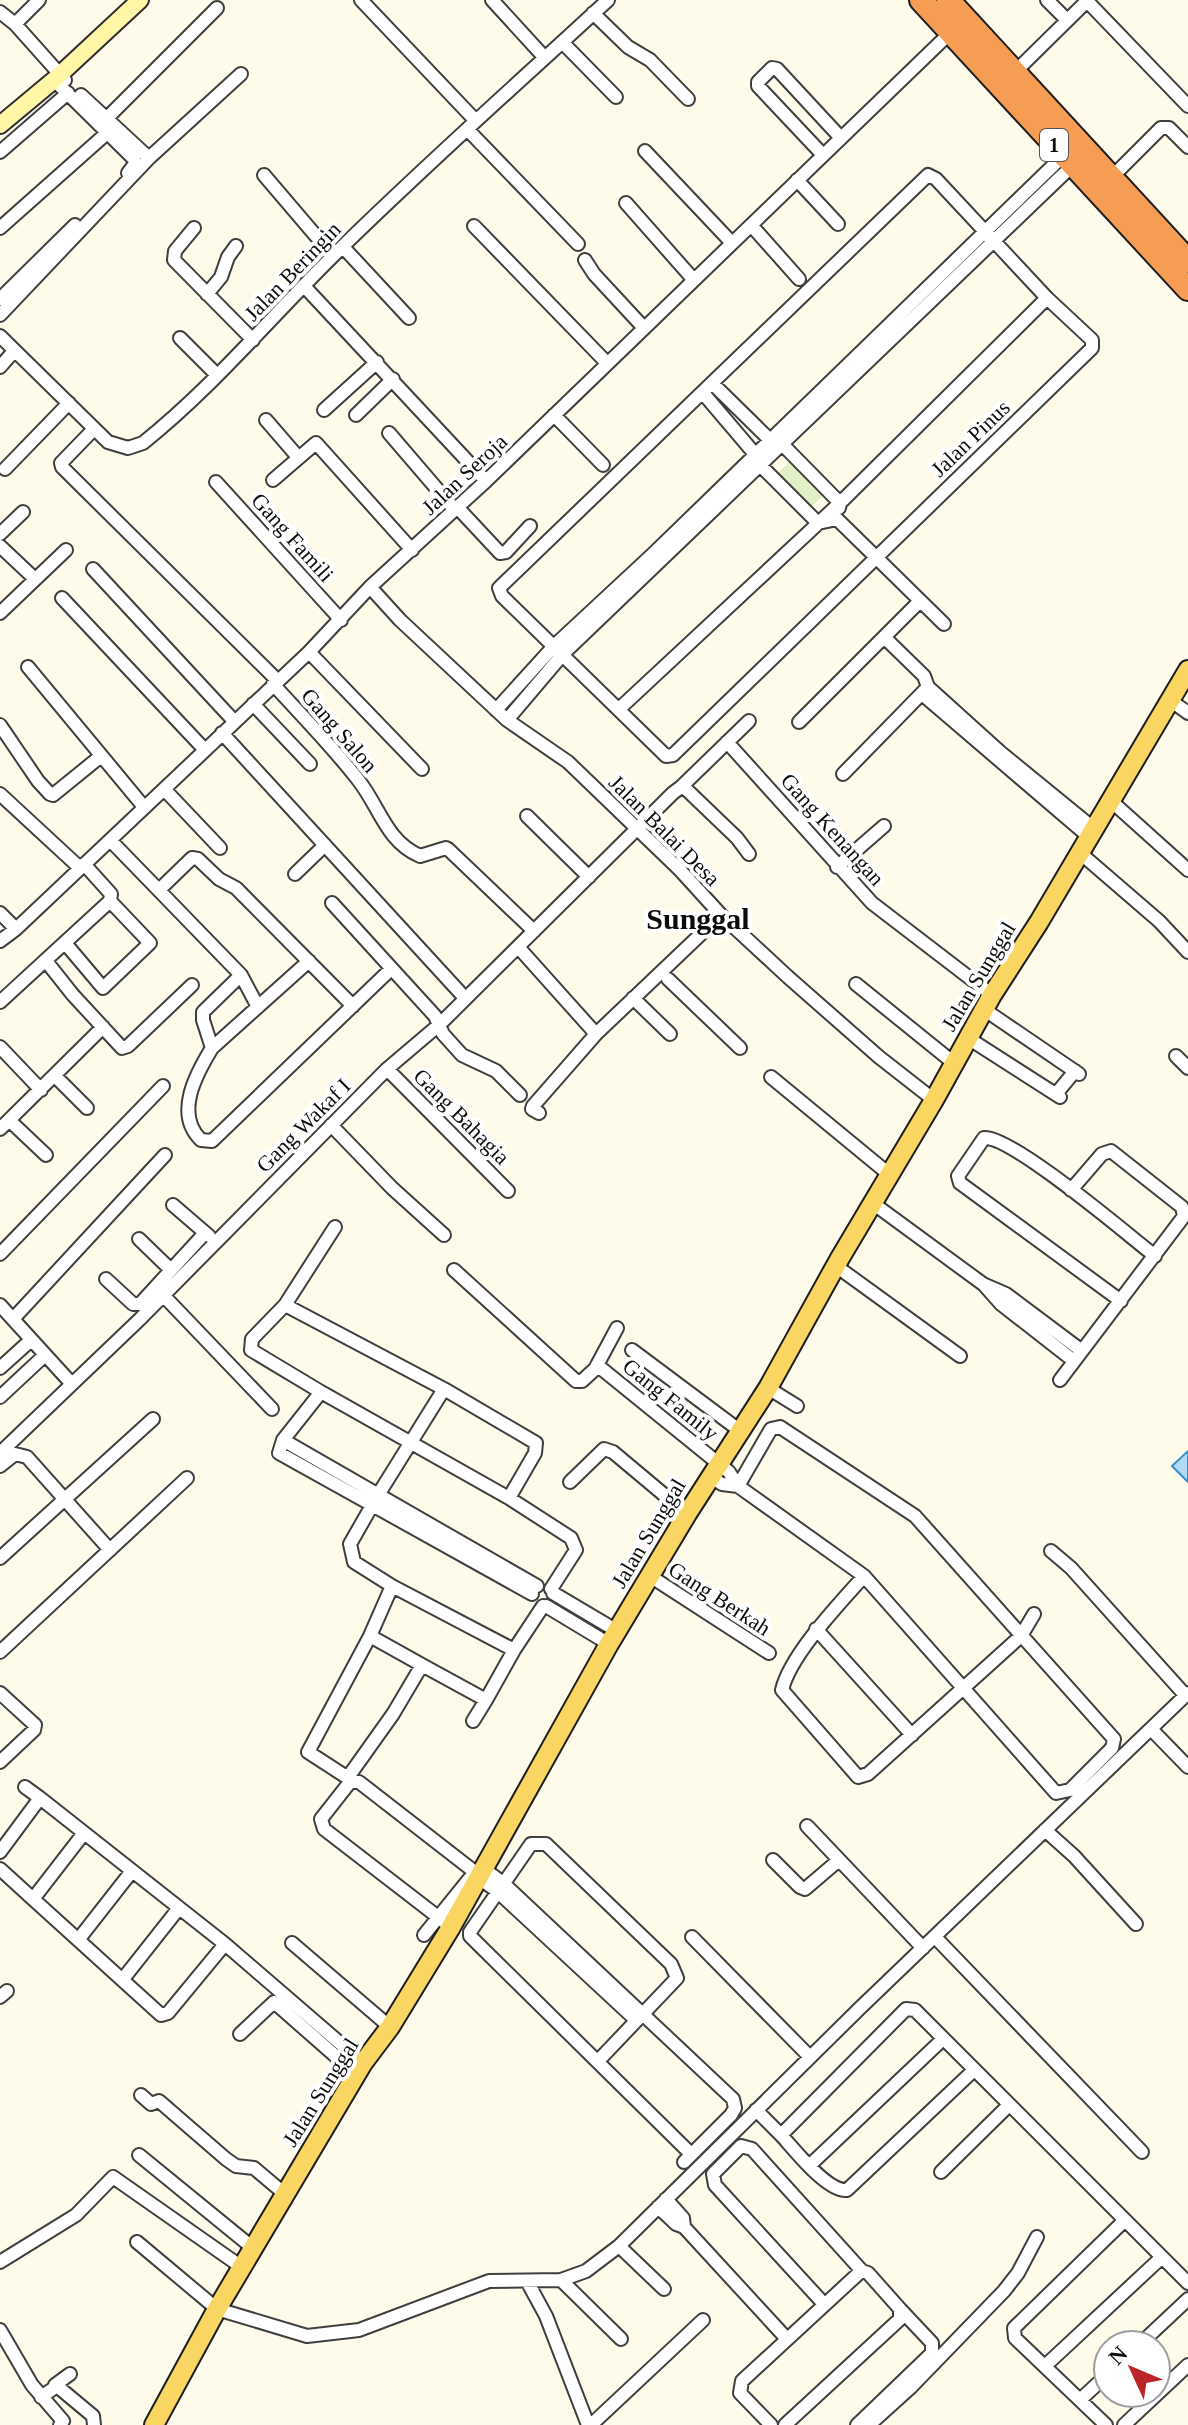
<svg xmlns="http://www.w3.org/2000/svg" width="1188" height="2425" font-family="Georgia,serif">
	<rect width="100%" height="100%" fill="#fffbeb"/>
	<path fill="#e1f0c7" d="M794,457l33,35 -19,18 -33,-34z"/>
	<path fill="#b0dbf6" stroke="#3690cd" stroke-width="2" d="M1188,1451v31l-16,-16z"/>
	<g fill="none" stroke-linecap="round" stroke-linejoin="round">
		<defs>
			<path id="street" d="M361,0l114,120
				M492,0l53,58
				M1047,0l20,20
				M1087,1l101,105
				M0,12l15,12 50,56
				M593,13l35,34 22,13 38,39
				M15,24l24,-24
				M563,43l53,54
				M1014,73l74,-73
				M54,80l80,79 1,5 -7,9
				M81,95l68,63
				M106,119l111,-111
				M467,129l111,115
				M645,151l87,92
				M0,152l68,-59
				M823,155l-65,-69v-4l14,-14 5,1 64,69
				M264,175l69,81
				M928,175l8,4 111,119 45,42v8l-419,407 -7,1 -164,-160 -3,-8z
				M1112,177l49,-49h8l19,19
				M797,180l41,44
				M626,203l67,76
				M751,225l48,54
				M474,226l133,137
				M0,228l107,-95
				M194,228l-19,23 -1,9 79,80
				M343,247l66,71
				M585,260l9,14 50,54
				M304,286l182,195
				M207,294l14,-17 7,-20 8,-11
				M0,299l75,-74
				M0,315l149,-157 92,-84
				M0,336l108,106 20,6 15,-5c69,-55 127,-125 190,-187 89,-88 183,-171 275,-256
				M180,338l37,37
				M0,367l14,-16
				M712,383l57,56 12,4 59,60 -1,5
				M703,393l51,60 6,12 58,58 19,-4
				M324,410l53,-48
				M356,415l37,-36
				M554,415l49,50
				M266,420l32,37
				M94,429l-33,34 1,4 216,214
				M389,433l66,77
				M5,469l64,-66
				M273,480l43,-37 96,107
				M216,482l125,138
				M457,507l43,46 6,-1 24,-26
				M837,519l107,105
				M0,534l23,-22
				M0,546l35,33
				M93,569l141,152
				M370,587l30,33 107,100 61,42 112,108 41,45 67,62 91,80 55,43
				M62,598l143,152
				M0,613l66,-63
				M309,652l113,117
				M28,667l116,140
				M273,684c29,32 60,63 86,97 21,27 27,60 61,75l26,-8 2,1 86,82
				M928,687l72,65 93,76
				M922,694l166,142
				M1170,700l18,13
				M253,704l57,60
				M619,709l221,-206 207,-205
				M496,710l58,-64 99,-92 411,-399
				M507,720l56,-66 510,-489
				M799,722l120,-120
				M0,725l38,56 12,13 3,1 48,-39
				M222,733l243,265
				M727,742l145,161 120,92
				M843,774l85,-87 -4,-11 -40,-39
				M681,787l68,-66
				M164,789l56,59
				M0,794l80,74
				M1110,800l78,70
				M527,816l62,61
				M110,840l131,135 17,32
				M1079,852l80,69 29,31
				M837,867l47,-41
				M295,874l30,-29
				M160,889l32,-31 6,1 21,20 17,9 117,118
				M332,903l103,113 8,18 19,21 34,16 24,24
				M0,913l16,16
				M0,941l16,-12 293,-277 61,-65 116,-106 465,-449
				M65,943l38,45 47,-45 -40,-42 1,-7 -27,-30
				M519,948l77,86
				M46,961l27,34 49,53 6,-2 64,-61
				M309,961l-97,87c-16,26 -38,66 -11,92l11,1 179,-172
				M668,979l72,69
				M856,984l99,80
				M633,998l37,36
				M0,1002l110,-101
				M985,1010l94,64
				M968,1038l92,59
				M0,1047l41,43
				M212,1048l-9,-28v-8l38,-37
				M1176,1056l12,12
				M387,1069l121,122
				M55,1076l32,32
				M771,1077l119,98
				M1056,1094l19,-23
				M539,1113l-7,-4 1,-3 63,-72 125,-119
				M9,1120l37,35
				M331,1125l61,63 52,47
				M0,1129l103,-102
				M874,1204l109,80 23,10 76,57
				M173,1205l36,31
				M139,1239l32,31
				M0,1254l163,-168
				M836,1266l124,90
				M454,1270l122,111h6l13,-12 22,-41
				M106,1279l27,25h7l65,-71
				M985,1286l16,18 73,57
				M162,1294l110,115
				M1121,1301l-161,-118 -2,-7 26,-38c27,-3 144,97 171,118
				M0,1305l71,78
				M285,1305l50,-78
				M13,1319l152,-164
				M632,1350l107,80
				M597,1365l132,107 9,14 126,90 192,217 14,-3 42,-42 2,-9 -199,-223 -135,-89 -9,2 -33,57
				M0,1368l31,-28
				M1060,1380l124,-164 -2,-9 -71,-56 -9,3 -31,36
				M768,1388l29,18
				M444,1389l92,54 -1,10 -26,45
				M321,1392l188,106 62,40 5,12 -25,39
				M0,1397l45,-42
				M283,1440l254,146
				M0,1453l140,-134 247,-250 53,-45 233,-231 8,-6 6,3 50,48 12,16
				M0,1466l15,-12 12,3 83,93
				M711,1477l11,7 16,2
				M570,1482l34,-33 9,3 74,62
				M1051,1551l20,17 114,127
				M0,1558l153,-139
				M650,1576l119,77
				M864,1576c-24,27 -74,79 -82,114l76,87 10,-3 153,-138 13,-22
				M392,1586l-22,50 -62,116 37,24 6,-3 42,-59 29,-49 64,35 28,-50
				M553,1593l64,38
				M532,1594l-253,-141 4,-13 38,-48 -70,-42 1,-11 33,-34 159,84 -66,106 -28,49 4,18 38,24 122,64 29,-44
				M546,1606l63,38
				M816,1629l96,106
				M370,1636l52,29
				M0,1652l187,-174
				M0,1693l35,32 -1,5 -34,32
				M473,1721l13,-21
				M1151,1729l37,38
				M25,1787l15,11
				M807,1826l116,122
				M1045,1830l29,26 62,68
				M84,1833l-51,66 128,116 7,-2 57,-69
				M0,1852l40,-54 185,146 138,119
				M773,1860l27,27 5,2 34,-29
				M0,1869l33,30
				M484,1869l19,14 230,216 2,9 -4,7 -47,47
				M479,1878l18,13 139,129
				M451,1927l-127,-98 -3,-10 29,-37h9l121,94
				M424,1935l46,-57
				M692,1937l118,120
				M935,1937l207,215
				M78,1940l54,-69
				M292,1943l98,84
				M123,1979l56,-71
				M0,1997l7,-6
				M240,2034l34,-32 82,72
				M598,2061l79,-83 -6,-14 -125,-120h-15l-61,88v4l221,218
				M973,2071l-126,119c-20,2 -53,-41 -66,-55l125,-126 9,1 273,273
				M141,2095l10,9 8,-3 67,58 10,7 18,2 32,27
				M756,2110l25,25
				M139,2155l114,93
				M809,2166l134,-127
				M941,2172l67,-66
				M666,2199l17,19 1,9
				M658,2207l18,17 8,3 103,112
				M137,2242l80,67 90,27 52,-6 130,-49 72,-1 25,-9 33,-25 240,-237 329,-316
				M619,2246l45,43
				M0,2262l76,-47 37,-38 130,91
				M561,2280l60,59
				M527,2281l19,35 42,109
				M824,2304l-109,-119 -2,-11 28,-28 11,3 110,122
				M0,2330l32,55 31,36 -3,4
				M1139,2345l49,-46
				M1045,2366l117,-109
				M55,2385l15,-11
				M41,2397l16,-11 36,30 1,9
				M1081,2399l27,-25
				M591,2425l112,-105
				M771,2425l-31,-32 2,-12 116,-107 4,-3 6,2 32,36v10l-115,106
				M857,2425l75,-72v-10l-32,-34
				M869,2425l42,-38 93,-96 14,-18 19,-36
				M1106,2425l-91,-87 -1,-10 111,-108
				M1124,2425l64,-60"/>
			<path id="secondary" d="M0,125l54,-45 86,-80"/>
			<path id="primary" d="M154,2425l63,-116 146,-246 27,-36 61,-100 158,-283 78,-130 81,-126 72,-130 94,-158 58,-105 47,-73 149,-252"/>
			<path id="highway" d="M921,0l267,289
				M948,0l240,261"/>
		</defs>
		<use href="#street" stroke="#3f3f3f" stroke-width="16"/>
		<use href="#secondary" stroke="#2e2e2e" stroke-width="20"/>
		<use href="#primary" stroke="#1d1d1d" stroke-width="22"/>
		<use href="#highway" stroke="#1d1d1d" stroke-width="26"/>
		<use href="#street" stroke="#fff" stroke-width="12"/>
		<use href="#secondary" stroke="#fff6a6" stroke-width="16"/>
		<use href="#primary" stroke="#f9d561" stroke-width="18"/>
		<use href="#highway" stroke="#f59e53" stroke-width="22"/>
	</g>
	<g text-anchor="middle" stroke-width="8" stroke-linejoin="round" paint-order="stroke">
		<rect fill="#fff" stroke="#555" stroke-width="2" x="1040" y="129" width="28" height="32" rx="6"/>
		<g font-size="20" font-weight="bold" fill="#0c0c0c">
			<text x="1054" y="152">1</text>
		</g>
		<g font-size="22" fill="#0c0c0c" stroke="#fff">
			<text transform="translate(292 271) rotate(-46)" y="8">Jalan Beringin</text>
			<text transform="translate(970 438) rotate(-44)" y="8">Jalan Pinus</text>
			<text transform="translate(464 474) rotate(-43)" y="8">Jalan Seroja</text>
			<text transform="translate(293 537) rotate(48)" y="8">Gang Famili</text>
			<text transform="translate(340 730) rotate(49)" y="8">Gang Salon</text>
			<text transform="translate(833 829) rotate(48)" y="8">Gang Kenangan</text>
			<text transform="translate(665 830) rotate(45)" y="8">Jalan Balai Desa</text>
			<text transform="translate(978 976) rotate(-59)" y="8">Jalan Sunggal</text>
			<text transform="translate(462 1116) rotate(45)" y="8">Gang Bahagia</text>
			<text transform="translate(303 1125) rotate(-45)" y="8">Gang Wakaf I</text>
			<text transform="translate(671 1399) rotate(39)" y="8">Gang Family</text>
			<text transform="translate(648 1533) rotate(-59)" y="8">Jalan Sunggal</text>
			<text transform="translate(720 1598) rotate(33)" y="8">Gang Berkah</text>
			<text transform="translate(320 2092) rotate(-58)" y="8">Jalan Sunggal</text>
		</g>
		<g font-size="30" font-weight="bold" fill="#0c0c0c" stroke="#fff">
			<text x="698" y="929">Sunggal</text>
		</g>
	</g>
	<g transform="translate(1132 2369) rotate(314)"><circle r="38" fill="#ffffff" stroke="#9e9e9e" stroke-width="2"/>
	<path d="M0-6L14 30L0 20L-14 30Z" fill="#bc242a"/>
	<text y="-12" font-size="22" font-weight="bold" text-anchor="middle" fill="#0c0c0c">N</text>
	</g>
</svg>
